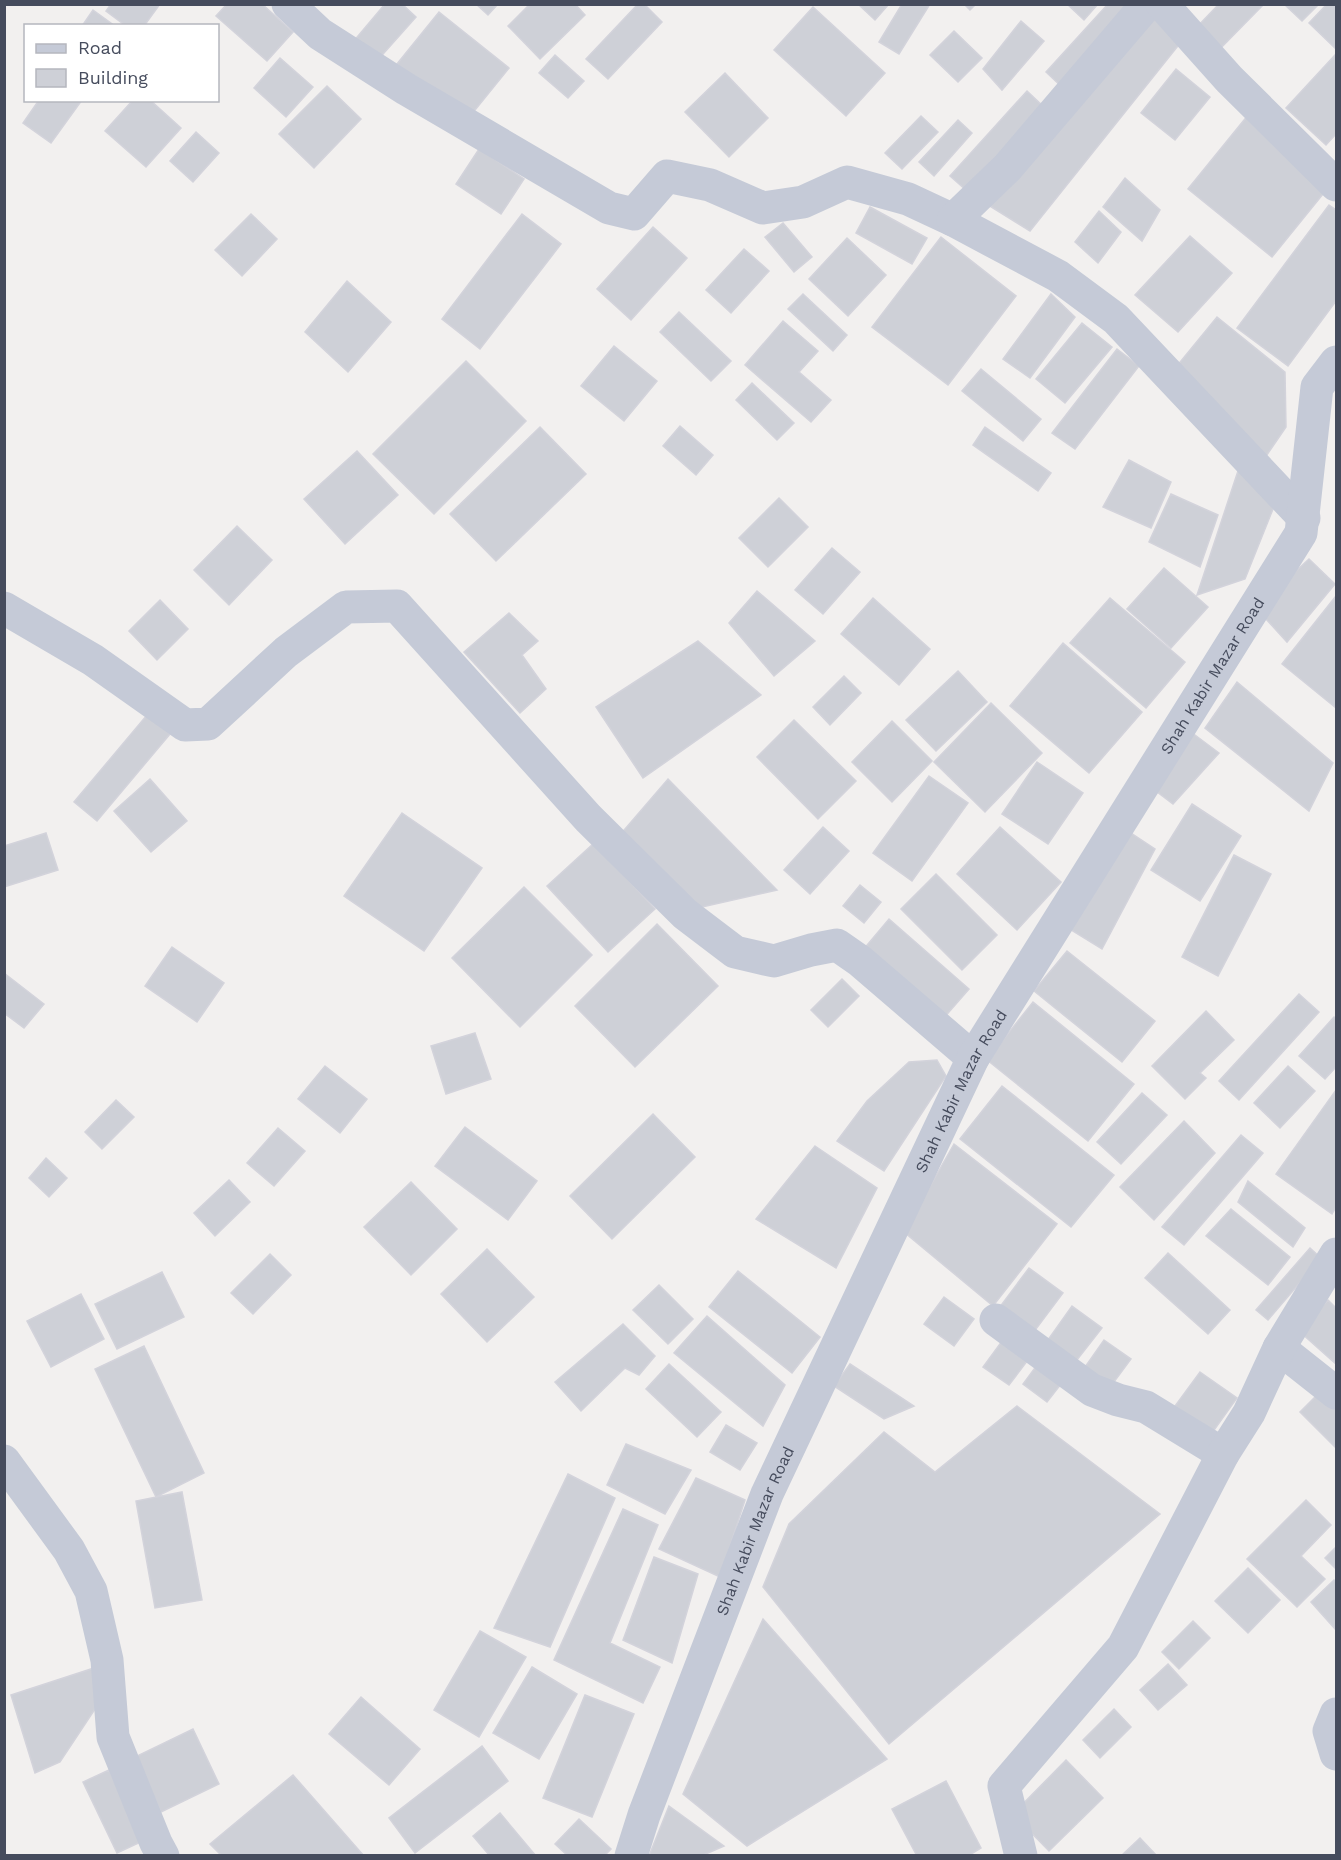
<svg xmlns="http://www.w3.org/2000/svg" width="1341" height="1860" font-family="'Work Sans',sans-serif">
	<rect width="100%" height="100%" fill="#f2f0ef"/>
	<path fill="#ced0d7" stroke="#d3d3db" stroke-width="1.5" d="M111,4h49l-16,22h-18l-20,-15z
		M227,4h35l31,28 -26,29 -51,-45z
		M385,4h17l14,13 -40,45 -23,-20z
		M476,4h22l-10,11z
		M530,4h45l10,11 -45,44 -32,-33z
		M638,4h6l18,18 -54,57 -22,-20z
		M858,4h31l-14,16z
		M902,4h28l-31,50 -20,-12z
		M964,4h12l-6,6z
		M1067,4h31l-14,16z
		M1108,4h33l-77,85 -18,-17z
		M1219,4h45l-48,49 -22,-23z
		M1284,4h35l-17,17z
		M1327,4h9v45l-27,-26z
		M813,7l72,66 -39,43 -72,-66z
		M93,10l22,16h-33z
		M439,12l70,56 -42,52 -70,-56z
		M1155,18l26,24 -151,189 -45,-28z
		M1021,21l23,20 -42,49 -19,-21z
		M954,31l28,27 -24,24 -28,-27z
		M1336,54v80l-10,11 -40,-37z
		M555,55l29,26 -16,17 -29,-25z
		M280,58l33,29 -27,30 -32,-29z
		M1176,69l34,28 -35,43 -34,-27z
		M725,73l43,45 -39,39 -44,-45z
		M327,86l34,33 -47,49 -35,-34z
		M1027,91l17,16 -77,84 -17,-15z
		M39,100h43l-31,43 -28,-20z
		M133,100h17l31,28 -35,39 -41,-36z
		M1249,114l74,80 -51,63 -84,-68z
		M921,116l17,16 -36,37 -17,-16z
		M958,120l14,13 -38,43 -15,-14z
		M196,132l23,21 -26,29 -23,-21z
		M479,149l45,30 -23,35 -45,-30z
		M1125,178l35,32 -18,31 -39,-34z
		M1329,205l7,5v91l-48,65 -51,-38z
		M870,207l57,31 -15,26 -56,-31z
		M1099,211l22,21 -23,31 -23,-21z
		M251,214l26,25 -35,37 -27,-26z
		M522,214l39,30 -81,105 -38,-30z
		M783,223l29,34 -18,15 -29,-35z
		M653,227l34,31 -56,62 -34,-31z
		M1190,236l42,37 -54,59 -43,-37z
		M941,237l75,59 -68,89 -76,-58z
		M847,238l39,37 -38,41 -39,-37z
		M744,249l25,22 -38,42 -25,-23z
		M347,281l44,41 -43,50 -43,-40z
		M803,294l44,41 -14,16 -45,-42z
		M1051,294l24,23 -45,61 -27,-19z
		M679,312l52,49 -20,20 -51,-49z
		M1217,317l68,55 1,55 -24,35 -90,-90z
		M783,321l35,30 -19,21 32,28 -20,22 -66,-57z
		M1082,323l30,24 -47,56 -29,-24z
		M614,346l43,35 -33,40 -43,-35z
		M1117,349l22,17 -64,83 -23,-16z
		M466,361l60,60 -92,93 -61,-60z
		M981,369l60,50 -18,22 -61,-50z
		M752,383l42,40 -17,17 -41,-40z
		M680,426l33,29 -17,20 -33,-29z
		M540,427l46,47 -90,87 -46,-47z
		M985,427l66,46 -13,18 -65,-46z
		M357,451l41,44 -53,49 -41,-45z
		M1129,460l42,22 -20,46 -48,-21z
		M1239,468l40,26 -34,85 -48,16z
		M1171,494l47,21 -18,52 -51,-25z
		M779,498l29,29 -40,40 -29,-29z
		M237,526l35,34 -43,45 -35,-35z
		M832,548l28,24 -37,42 -28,-24z
		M1309,559l26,25 -48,58 -31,-34z
		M1164,568l44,39 -37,41 -44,-39z
		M757,591l58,50 -41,35 -45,-53z
		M1336,596v112l-54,-44z
		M873,598l57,51 -31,36 -58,-51z
		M1110,598l75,64 -39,46 -76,-65z
		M160,600l28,29 -31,31 -28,-29z
		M509,613l29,28 -16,14 24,34 -26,24 -56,-61z
		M698,641l63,54 -118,83 -47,-71z
		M1063,643l79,69 -53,61 -79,-67z
		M958,671l29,31 -51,49 -30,-31z
		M844,676l17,17 -31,32 -17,-18z
		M1237,682l96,81 -24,48 -104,-83z
		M991,703l51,50 -57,59 -51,-50z
		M147,715l23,19 -73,87 -23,-19z
		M794,720l62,61 -38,38 -61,-62z
		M892,721l40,40 -40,41 -40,-40z
		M1187,729l32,24 -46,51 -25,-19z
		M1037,762l46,31 -35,51 -46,-30z
		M929,776l39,27 -56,78 -39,-28z
		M150,779l37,42 -36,31 -37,-41z
		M668,779l109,111 -88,20 -70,-74z
		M1192,804l49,32 -41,65 -49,-31z
		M402,813l80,55 -58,83 -80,-55z
		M823,827l26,24 -39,43 -26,-24z
		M1000,827l61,55 -44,48 -60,-56z
		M1125,829l30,20 -53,100 -34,-21z
		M46,833l12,37 -54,17v-41z
		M594,843l61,66 -47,43 -61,-66z
		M1234,855l37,19 -53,102 -36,-19z
		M936,874l61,61 -35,35 -61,-61z
		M860,885l21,17 -17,21 -21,-17z
		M524,887l68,68 -72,72 -68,-69z
		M889,919l80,70 -27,31 -79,-70z
		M657,924l61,62 -83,81 -60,-61z
		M172,947l52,36 -27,39 -52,-36z
		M1067,951l88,70 -33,41 -88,-71z
		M4,973l40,31 -20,24 -20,-15z
		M842,979l17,17 -31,31 -17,-17z
		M1299,994l20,18 -80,88 -20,-19z
		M1033,1002l101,82 -46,57 -101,-81z
		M1206,1011l28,29 -34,33 6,5 -21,21 -33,-33z
		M1334,1017l2,2v48l-11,12 -26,-23z
		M475,1033l16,46 -45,15 -15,-48z
		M937,1060l9,16 -62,95 -47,-30 30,-40 42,-39z
		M325,1066l42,33 -27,34 -42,-34z
		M1288,1066l27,25 -35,37 -26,-25z
		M1002,1086l112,89 -43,52 -111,-88z
		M1336,1090v117l-4,7 -56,-40z
		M1142,1093l25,22 -46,49 -24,-22z
		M116,1100l18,17 -32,32 -17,-17z
		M653,1114l42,43 -83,82 -42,-43z
		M1184,1121l31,32 -61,67 -34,-33z
		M465,1127l72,54 -29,39 -73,-54z
		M278,1128l27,23 -31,35 -27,-23z
		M1241,1135l22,18 -79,92 -22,-18z
		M954,1144l103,80 -64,82 -89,-74z
		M815,1146l62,42 -41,80 -80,-49z
		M46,1158l21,20 -18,19 -20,-19z
		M229,1180l21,22 -35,34 -21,-23z
		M1248,1181l57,47 -12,19 -55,-45z
		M411,1182l46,47 -46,46 -47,-48z
		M1231,1209l59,48 -22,28 -62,-49z
		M1310,1248l11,10 -53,62 -12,-10z
		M487,1249l47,48 -47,45 -46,-48z
		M1168,1253l62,57 -22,24 -63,-56z
		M270,1254l21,21 -38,39 -22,-21z
		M1029,1268l34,25 -30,40 -34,-25z
		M738,1271l82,66 -28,36 -83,-66z
		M162,1272l22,45 -67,32 -22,-45z
		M659,1285l34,34 -25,25 -35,-34z
		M81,1294l23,45 -53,28 -24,-46z
		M944,1297l30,22 -20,27 -30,-22z
		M1328,1300l8,8v56l-36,-32z
		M1072,1306l30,22 -29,37 -28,-21z
		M707,1316l78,69 -22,41 -89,-73z
		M623,1324l32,32 -16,19 -14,-7 -44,43 -26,-29z
		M1005,1337l26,19 -22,29 -26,-18z
		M1104,1340l27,19 -20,27 -26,-19z
		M144,1346l60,127 -48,24 -61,-128z
		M1040,1361l25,18 -18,23 -24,-18z
		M669,1364l52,48 -24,25 -51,-48z
		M850,1364l64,42 -30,13 -50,-33z
		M1200,1372l37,26 -25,35 -37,-27z
		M1322,1390l14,15v43l-36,-36z
		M1017,1406l143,108 -271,230 -126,-157 26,-63 95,-92 51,40z
		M726,1425l31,18 -17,27 -30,-18z
		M626,1444l65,26 -26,44 -58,-29z
		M568,1474l47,24 -65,149 -56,-19z
		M696,1478l49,22 -25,77 -61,-28z
		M182,1492l20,108 -47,8 -19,-107z
		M1306,1500l25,25 -30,31 24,23 -28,28 -50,-48z
		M623,1509l35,16 -48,118 50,24 -17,36 -89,-43z
		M1336,1547v22l-11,-11z
		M654,1557l44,17 -26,89 -49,-23z
		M1248,1568l32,32 -32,33 -33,-32z
		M1334,1580l2,2v48l-25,-28z
		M763,1619l124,140 -140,87 -64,-52z
		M1193,1621l17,17 -31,31 -17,-17z
		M480,1631l46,26 -47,80 -45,-27z
		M1168,1664l19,21 -29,25 -18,-20z
		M532,1667l45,27 -38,65 -46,-26z
		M94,1668l13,23 -47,71 -25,11 -24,-78z
		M585,1695l49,19 -42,103 -49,-19z
		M361,1697l59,52 -31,36 -60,-51z
		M1114,1709l17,18 -31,31 -17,-18z
		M193,1729l26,55 -58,28 -26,-55z
		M482,1746l26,35 -93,72 -26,-35z
		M1066,1760l37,38 -54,53 -36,-37z
		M109,1770l34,71 -26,12 -34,-71z
		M293,1775l71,81h-142l-12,-12z
		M946,1781l35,67 -13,8h-51l-25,-47z
		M669,1806l55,40 -23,10h-52z
		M500,1813l36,43h-46l-17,-20z
		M579,1819l32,30 -7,7h-36l-13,-12z
		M1140,1838l17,18h-36z"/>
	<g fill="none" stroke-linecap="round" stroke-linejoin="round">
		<g stroke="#c5cad7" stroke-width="33">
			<path d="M288,4l32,30 86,55 203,119 25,6 33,-38 43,9 53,23 40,-6 44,-20 61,17 45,21"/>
			<path d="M1147,4l-140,164 -54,52 105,56 58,43 188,199"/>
			<path d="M1162,4l67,75 107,106"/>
			<path d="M4,608l89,52 92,65 23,-1 78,-72 60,-45 51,-1 191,212 97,96 50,38 39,9 37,-11 26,-5 23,16 113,97"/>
			<path d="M996,1320l96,70 26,10 28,7 77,47"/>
			<path d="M1279,1348l57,45"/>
			<path d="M4,1461l65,89 22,41 16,69 6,77 43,106 7,13"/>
			<path d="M1336,1714l-7,17 7,23"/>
			<path id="s1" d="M631,1856l13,-41 123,-321 206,-436 328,-525 16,-146 19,-25"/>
			<path d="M1021,1856l-17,-70 119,-139 100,-193 26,-41 30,-65 57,-94"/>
		</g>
	</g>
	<g text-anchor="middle" stroke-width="4.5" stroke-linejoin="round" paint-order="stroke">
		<g font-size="16" fill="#464c5d" stroke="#fff">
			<text dy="6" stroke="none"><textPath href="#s1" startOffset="1320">Shah Kabir Mazar Road</textPath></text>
			<text dy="6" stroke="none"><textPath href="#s1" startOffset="834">Shah Kabir Mazar Road</textPath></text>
			<text dy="6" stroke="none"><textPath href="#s1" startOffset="348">Shah Kabir Mazar Road</textPath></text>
		</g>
	</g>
	<rect width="1341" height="1860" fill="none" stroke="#464c5d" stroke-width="12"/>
	<rect x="24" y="24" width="195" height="78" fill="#ffffff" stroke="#b5b7be" stroke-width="1.5"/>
	<rect x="36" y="44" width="30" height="9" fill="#c5cad7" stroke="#b5b7be" stroke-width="1.5"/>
	<text x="78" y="54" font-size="18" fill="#464c5d">Road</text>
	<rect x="36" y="69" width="30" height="18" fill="#ced0d7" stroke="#b5b7be" stroke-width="1.5"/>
	<text x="78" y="84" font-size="18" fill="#464c5d">Building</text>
</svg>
